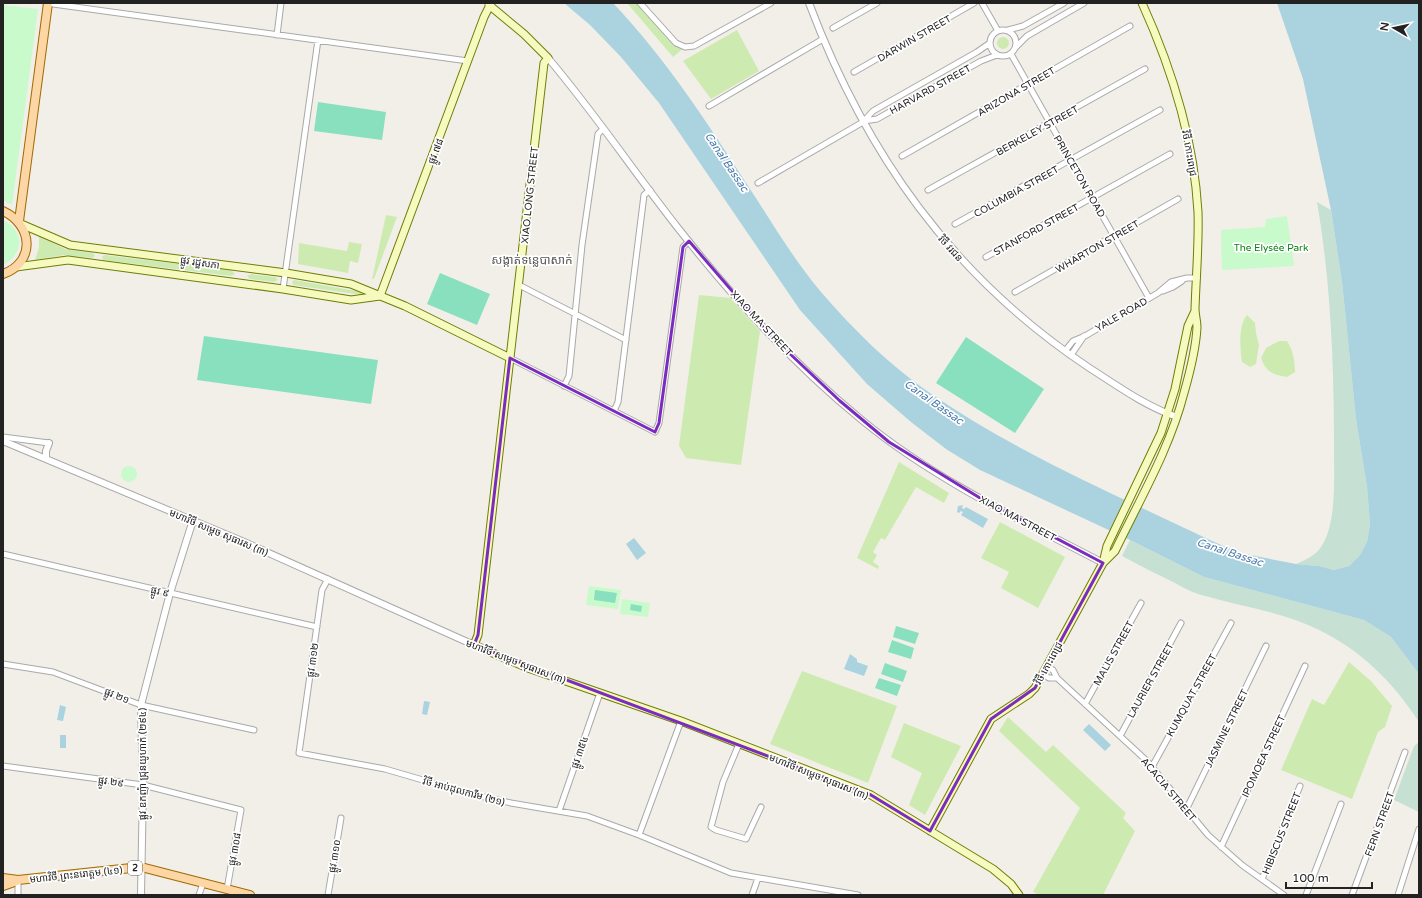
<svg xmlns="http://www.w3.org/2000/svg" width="1422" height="898" font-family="'Varela Round','Noto Sans Khmer',sans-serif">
	<rect width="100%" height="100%" fill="#f2efe9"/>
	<path fill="#cdebb0" d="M627,3h13l36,40 9,4 -12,10z
		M737,30l22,41 -48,28 -28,-38z
		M997 43a6 6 0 1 1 12 0a6 6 0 1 1-12 0Z
		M386,215l11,2 -23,62h-2z
		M39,236l26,13 28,4 2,3 -3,2 -28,-3 -29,5 4,-13z
		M349,242l13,2 -4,19 -8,-2 -2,12 -50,-9 1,-21 48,8z
		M104,255l127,15 4,4 -4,2 -128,-16 -1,-3z
		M251,274l24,3 3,3 -4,2 -24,-3 -3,-3z
		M294,280l68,12v3l-69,-10 -1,-3z
		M699,295l31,3 30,33 -19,134 -55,-7 -7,-12z
		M1247,315l8,8 1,10 3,12 -3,19 -6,3 -8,-5c-2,-14 -4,-36 5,-47z
		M1279,341h8c6,9 8,20 8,31l-8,5c-14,-2 -21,-5 -26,-19l5,-10z
		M899,462l50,31 -5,10 -28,-16 -31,53 -4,-2 -8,14 4,3 -4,7 6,4 -1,3 -21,-11z
		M1000,522l65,35 -27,51 -37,-20 8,-16 -28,-14z
		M1349,662l22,19 21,25 -7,21 -7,5 -26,67 -71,-29 31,-71 12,6z
		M802,671l95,35 -29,77 -98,-39z
		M1008,717l38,35 7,-7 73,68 -3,5 12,13 -32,64h-64l-6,-3 47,-84 -81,-77z
		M904,723l57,23 -36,69 -16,-10 13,-32 -31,-16z"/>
	<path fill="#c6e0d4" d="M1317,202l14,8 11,72 14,137 11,68 3,37 -3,18 -7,13 -11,11 -15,4 -15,-4 -23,-2c9,-4 19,-8 25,-17 16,-23 13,-71 13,-98 0,-82 -3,-166 -17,-247z
		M1130,540l74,37 160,43 27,17 28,37v48c-25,-39 -59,-73 -102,-93 -37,-18 -80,-23 -119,-35 -9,-3 -17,-8 -25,-12 -17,-8 -34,-17 -51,-26z
		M1419,742v70l-25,-12 20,-54z"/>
	<path fill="#c8facc" d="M3,5l35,4 -26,196 -9,-5z
		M1287,216l7,50 -72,4 -1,-40 44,-3 1,-8z
		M3,220c22,11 21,34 0,45z
		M121 474a8 8 0 1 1 16 0a8 8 0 1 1-16 0Z
		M589,586l32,4 -3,19 -32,-4z
		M622,599l28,4 -2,14 -28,-3z"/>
	<path fill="#88e0be" d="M318,102l68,10 -4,28 -68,-9z
		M440,273l50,21 -13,31 -50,-21z
		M204,336l174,24 -7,44 -174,-24z
		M966,337l78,52 -29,44 -79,-50z
		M595,590l22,3 -2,10 -21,-3z
		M631,604l11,2 -1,6 -11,-2z
		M896,626l23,7 -4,11 -22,-7z
		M892,640l22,8 -3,11 -23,-7z
		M885,663l22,8 -4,11 -22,-8z
		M879,678l22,7 -4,11 -22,-8z"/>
	<path fill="#aad3df" d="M564,3h49c54,57 95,121 137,186 23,35 44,71 71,103 32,37 68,73 109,101 87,60 186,102 282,148l28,12 56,11 23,2 15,4 15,-4 11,-11 7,-13 3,-18 -3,-37 -11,-68 -14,-137 -11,-72 -28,-131 -26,-76h142v671l-28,-37 -27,-17 -160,-43 -74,-37 -150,-70 -34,-21 -35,-27 -44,-38 -67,-74 -141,-207 -38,-46 -31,-32z
		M963,505l-1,3 2,1 2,-2 22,12 -5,9 -22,-13 2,-3 -2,-1 -2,2 -2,-1 1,-6z
		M634,538l12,15 -9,7 -11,-16z
		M850,654l7,5v3l11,4 -4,10 -20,-7z
		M424,701l6,1 -3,13 -5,-1z
		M60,705l6,2 -3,14 -6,-1z
		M1089,724l22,21 -6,6 -22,-21z
		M60,735h6v13h-6z"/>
	<path fill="#f2efe9" d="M1127,498l14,6 -17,35 -14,-6z"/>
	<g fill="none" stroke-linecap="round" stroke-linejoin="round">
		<defs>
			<path id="minor" d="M46,3l422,58
				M640,3l36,40 9,4 9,-1 77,-43
				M982,3l16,28
				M833,28l44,-25
				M990 43a13 13 0 1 1 26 0a13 13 0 1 1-26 0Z
				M1008,30l15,-4 41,-23
				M277,35l4,-32
				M1016,47l11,-11 57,-33
				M1011,54l138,244
				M854,72l120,-69
				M709,106l114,-67
				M864,121l13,-2 104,-58 16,-6
				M902,156l228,-130
				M758,183l105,-61 10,-11 104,-59 13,-9
				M928,190l217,-121
				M955,224l205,-114
				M986,257l184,-103
				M519,285l107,55
				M283,289l35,-249
				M1163,291l10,-4 9,-6
				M1015,292l163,-93
				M1065,351l8,-10 12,-5 73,-43 13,-11 16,-4h10
				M1071,355l13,-19
				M510,358l145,74 4,-9 24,-176 6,-6
				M564,386l5,-10 13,-131 16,-111 5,-5
				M614,411l4,-9 26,-207 6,-5
				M3,437l46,6
				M3,554l314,73
				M328,579l-6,11 -23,163 86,16 86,25 40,9 76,13 52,19 42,-114
				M3,664l50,8 88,33 113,25
				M1047,667l6,3 4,8 90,83 61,74 34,30 42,30
				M1043,674l6,4h8
				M1085,704l56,-101
				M1120,736l61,-113
				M739,744l-16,38 -12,45 5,3 30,9 15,-32
				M3,766l140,19 98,25 -14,79
				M1152,767l79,-144
				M1186,810l80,-164
				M559,811l41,-118
				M639,835l92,38 127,22
				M1221,847l84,-181
				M1262,879l38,-93
				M18,880v15
				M199,895l4,-12
				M328,895l13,-77
				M752,895l6,-17
				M1306,895l35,-91
				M1352,895l53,-143
				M1398,895l21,-66"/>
			<path id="tertiary" d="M809,3c57,151 143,273 279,364 28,18 57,39 89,50
				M548,58c46,54 86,114 130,170 55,70 116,137 185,193 72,59 158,99 240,142
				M3,441l241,101 230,103
				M46,459v-8l3,-8
				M141,895l2,-110 -2,-80 29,-112 23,-73"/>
			<path id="secondary" d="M489,5l35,29 24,24 -4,5 -66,572 -4,10 54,23 153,53 190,74 122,74 18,15 8,11
				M21,224l49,21 216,28 65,11 54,22 105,52
				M16,267l52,-7 215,29 68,11 29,-4
				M380,296l104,-279 7,-14
				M1103,563l4,-17 54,-113 14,-44 13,-63 7,-15
				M930,831l61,-112 38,-25 6,-6 68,-125 12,-12c25,-52 55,-103 69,-158 6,-21 12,-44 13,-66 0,-6 -2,-12 -2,-18 1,-32 4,-64 3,-97 -4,-72 -26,-143 -56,-209"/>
			<path id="primary" d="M3,211c30,14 33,51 0,63
				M19,221l29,-218
				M3,878l15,2 123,-13 109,28
				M3,886l14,-5"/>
		</defs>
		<use href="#minor" stroke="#a9a9a9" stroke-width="7"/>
		<use href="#tertiary" stroke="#a9a9a9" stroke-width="8"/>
		<use href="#secondary" stroke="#707d05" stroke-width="9"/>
		<use href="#primary" stroke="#a06b00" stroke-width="10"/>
		<use href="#minor" stroke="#fff" stroke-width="5"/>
		<use href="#tertiary" stroke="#fff" stroke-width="6"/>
		<use href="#secondary" stroke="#f7fabf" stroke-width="7"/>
		<use href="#primary" stroke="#fcd6a4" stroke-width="8"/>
	</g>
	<path fill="none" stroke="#7b2cbf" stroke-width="3" stroke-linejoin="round" d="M689,241l81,94 70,66 49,41 91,56 123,65 -68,125 -44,31 -61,112 -59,-36 -397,-150 4,-10 32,-277 145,74 4,-9 24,-176z"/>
	<g text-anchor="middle" stroke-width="3.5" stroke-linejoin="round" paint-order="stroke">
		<rect fill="#fff" stroke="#646464" stroke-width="1" x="128" y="861" width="14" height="14" rx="3"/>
		<g font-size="9" font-weight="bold" fill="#222">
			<text x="135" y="871">2</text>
		</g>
		<g font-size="10" fill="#222" stroke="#fff">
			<text transform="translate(914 38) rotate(-30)" y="4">DARWIN STREET</text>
			<text transform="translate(930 89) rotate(-29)" y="4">HARVARD STREET</text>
			<text transform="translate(1016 91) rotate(-30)" y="4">ARIZONA STREET</text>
			<text transform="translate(1037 130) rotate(-29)" y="4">BERKELEY STREET</text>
			<text transform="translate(435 151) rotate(-69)" y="4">ផ្លូវ ៧៨</text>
			<text transform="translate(1190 153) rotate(80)" y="4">វិថី កោះពេជ្រ</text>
			<text transform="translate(1080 176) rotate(60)" y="4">PRINCETON ROAD</text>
			<text transform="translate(1016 191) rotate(-29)" y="4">COLUMBIA STREET</text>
			<text transform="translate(529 195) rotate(-84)" y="4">XIAO LONG STREET</text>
			<text transform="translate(1036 229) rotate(-29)" y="4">STANFORD STREET</text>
			<text transform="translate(1097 246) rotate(-30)" y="4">WHARTON STREET</text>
			<text transform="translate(951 248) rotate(48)" y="4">វិថី វរជន</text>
			<text transform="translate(200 262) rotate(8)" y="4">ផ្លូវ រដ្ឋសភា</text>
			<text transform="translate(1121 314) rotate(-30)" y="4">YALE ROAD</text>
			<text transform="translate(762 323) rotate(47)" y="4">XIAO MA STREET</text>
			<text transform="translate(1018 518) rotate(28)" y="4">XIAO MA STREET</text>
			<text transform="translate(219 532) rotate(23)" y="4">មហាវិថី សម្តេច សុធារស (៣)</text>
			<text transform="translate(160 591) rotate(13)" y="4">ផ្លូវ ៩</text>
			<text transform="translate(1113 653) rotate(-61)" y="4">MALIS STREET</text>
			<text transform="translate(312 660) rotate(-82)" y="4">ផ្លូវ ៣១២</text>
			<text transform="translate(516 661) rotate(21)" y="4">មហាវិថី សម្តេច សុធារស (៣)</text>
			<text transform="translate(1048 663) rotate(-61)" y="4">វិថី កោះពេជ្រ</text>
			<text transform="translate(1150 680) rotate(-61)" y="4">LAURIER STREET</text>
			<text transform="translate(117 695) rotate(21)" y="4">ផ្លូវ ២១</text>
			<text transform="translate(1191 695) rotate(-61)" y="4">KUMQUAT STREET</text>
			<text transform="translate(1226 728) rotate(-64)" y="4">JASMINE STREET</text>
			<text transform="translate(579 752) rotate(-71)" y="4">ផ្លូវ ៣៥៤</text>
			<text transform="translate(1263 756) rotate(-65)" y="4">IPOMOEA STREET</text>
			<text transform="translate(142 764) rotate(-90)" y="4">ផ្លូវ ឧកញ៉ា ជ្រុនយូហាក់ (២៩៤)</text>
			<text transform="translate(819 776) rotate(22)" y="4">មហាវិថី សម្តេច សុធារស (៣)</text>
			<text transform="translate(111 781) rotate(8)" y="4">ផ្លូវ ២៩</text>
			<text transform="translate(1169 789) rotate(50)" y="4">ACACIA STREET</text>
			<text transform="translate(464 791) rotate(15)" y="4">វិថី អាប់ដុលការីម (២១)</text>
			<text transform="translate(1379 824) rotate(-70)" y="4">FERN STREET</text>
			<text transform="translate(1281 833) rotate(-68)" y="4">HIBISCUS STREET</text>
			<text transform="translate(234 849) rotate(-80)" y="4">ផ្លូវ ៣០៨</text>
			<text transform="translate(334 856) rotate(-81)" y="4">ផ្លូវ ៣១០</text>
			<text transform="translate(76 874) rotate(-6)" y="4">មហាវិថី ព្រះនរោត្តម (៤១)</text>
		</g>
		<g font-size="10" fill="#0c8416" stroke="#fff">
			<text x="1271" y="251">The Elysée Park</text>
		</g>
		<g font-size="11" font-style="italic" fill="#4a7aab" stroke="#fff">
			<text transform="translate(727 162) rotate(56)" y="4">Canal Bassac</text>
			<text transform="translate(934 402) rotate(35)" y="4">Canal Bassac</text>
			<text transform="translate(1230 552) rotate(18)" y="4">Canal Bassac</text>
		</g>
		<g font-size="12" fill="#555" stroke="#fff">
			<text x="532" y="264">សង្កាត់ទន្លេបាសាក់</text>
		</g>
	</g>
	<rect width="1422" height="898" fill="none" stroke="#222222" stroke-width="8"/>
	<g transform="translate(1394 28) rotate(279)" stroke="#ffffff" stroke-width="3" paint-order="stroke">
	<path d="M0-3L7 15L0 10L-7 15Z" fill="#222222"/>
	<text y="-6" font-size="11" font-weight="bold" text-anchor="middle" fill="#222222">N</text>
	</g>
	<path d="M1286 882v6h86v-6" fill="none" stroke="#222222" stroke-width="2"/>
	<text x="1292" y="882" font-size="12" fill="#222222" stroke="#ffffff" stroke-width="3" paint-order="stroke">100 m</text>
</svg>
